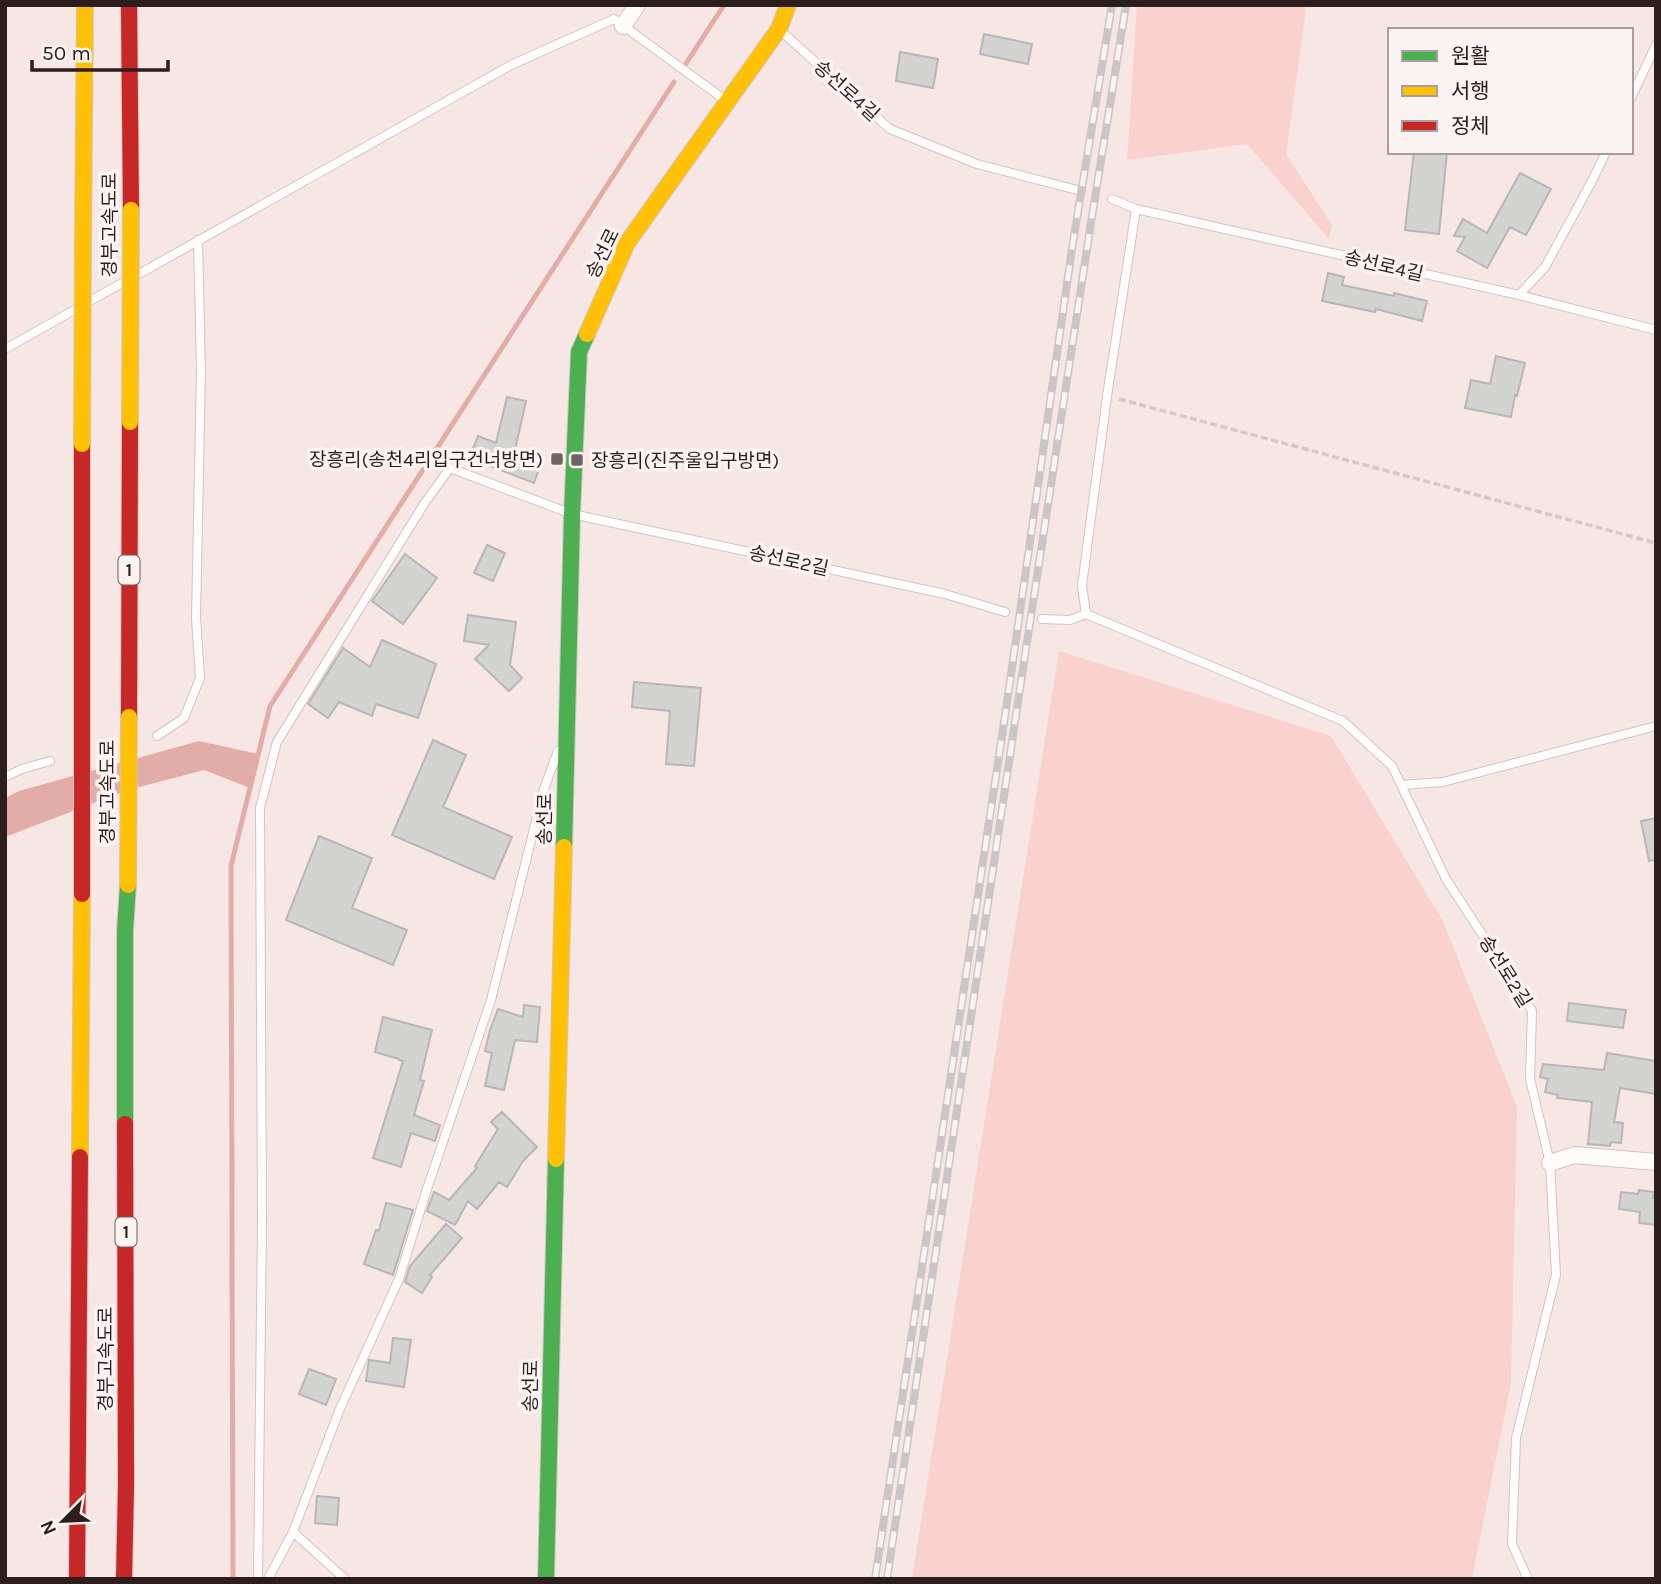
<svg xmlns="http://www.w3.org/2000/svg" width="1661" height="1584" font-family="Karla,'Noto Sans KR',sans-serif">
	<rect width="100%" height="100%" fill="#f6e6e4"/>
	<path fill="#fad2cd" d="M1137,5h167l2,4 -20,145 46,71 -3,14 -82,-95 -120,16z
		M1059,651l272,85 112,185 74,186 -6,276 -39,196h-560z"/>
	<path fill="#e2ada7" d="M199,741l59,13 -8,34 -46,-18 -76,20 -123,47v-39l14,-7z"/>
	<g fill="none" stroke-linecap="round" stroke-linejoin="round">
		<path stroke="#e2ada7" stroke-width="5" d="M685,65l39,-60
			M233,1579l-2,-713 39,-160 404,-624"/>
	</g>
	<path fill="#d3d3d1" stroke="#b7b7b5" stroke-width="2" d="M984,34l48,10 -4,20 -48,-10z
		M900,52l38,7 -5,29 -37,-7z
		M1414,152h33l-8,82 -34,-4z
		M1520,173l31,16 -25,46 -16,-8 -23,41 -30,-17 8,-14 -11,-1 9,-17 24,14z
		M1328,273l16,4 -2,8 52,11v-3l33,8 -5,20 -46,-12 -1,3 -53,-11z
		M1496,356l29,7 -8,33 -2,-1 -4,22 -46,-9 6,-28 19,4z
		M507,397l19,4 -11,49 27,11 -8,22 -65,-25 9,-22 18,7z
		M487,545l18,8 -12,28 -19,-8z
		M405,554l32,24 -34,46 -31,-23z
		M468,615l48,7 -6,43 12,13 -13,13 -34,-32 14,-14 -25,-4z
		M382,640l54,24 -18,54 -42,-14 -4,12 -33,-14 -11,16 -20,-14 35,-56 27,19z
		M634,682l67,6 -7,78 -28,-2 4,-53 -38,-4z
		M433,740l33,15 -23,52 69,30 -18,42 -102,-44z
		M1656,818v42l-7,1 -8,-40z
		M319,836l53,22 -20,50 55,22 -14,35 -107,-45z
		M1569,1003l57,7 -3,18 -56,-7z
		M524,1005l16,2 -3,35 -22,-2 -11,50 -19,-4 7,-33 -7,-2 5,-21 8,-21 25,8z
		M383,1017l49,13 -12,50 4,1 -10,34 26,10 -5,16 -24,-8 -10,34 -28,-9 30,-97 -4,-1v-1l-24,-7z
		M1607,1053l49,8v33l-36,-6 -6,34 9,1 -2,20 -10,-1 -1,4 -22,-2 4,-42 -35,-4 1,-3 -13,-3 3,-13 -8,-2 3,-13 61,6z
		M502,1112l35,35 -14,14 -16,26 -8,-5 -22,27 -9,-8 -13,24 -28,-14 7,-19 15,8 28,-32 -2,-2 23,-37 -7,-7z
		M1639,1190l15,2 -1,6h3v27l-17,-2 1,-11 -21,-3 2,-17 17,2z
		M386,1203l27,7 -20,65 -29,-11 12,-34 3,1z
		M446,1224l16,14 -32,37 2,2 -10,16 -17,-11 5,-16z
		M393,1338l18,2 -7,47 -38,-6 3,-21 21,3z
		M309,1369l27,10 -10,26 -27,-11z
		M317,1496l22,2 -2,27 -22,-2z"/>
	<g fill="none" stroke-linecap="round" stroke-linejoin="round">
		<defs>
			<path id="lane" d="M782,32l108,97 87,35 104,27
				M1631,98l25,-53
				M1112,199l24,10 383,86 137,35
				M139,274l372,-209 103,-46 111,81
				M1519,295l26,-28 47,-86 14,-29
				M90,301l34,-19
				M5,349l71,-40
				M1086,614l-4,-28 25,-190 29,-187
				M1042,619l28,1 16,-6 257,107 49,45 54,113 86,132 -2,68 20,84 6,112 -40,163 -4,106 16,35
				M157,736l27,-18 16,-40 -4,-60 5,-247 -3,-131
				M5,777l17,-8 28,-8
				M1402,785l41,-3 213,-56
				M293,1532l52,47
				M258,1579l4,-358 -2,-413 17,-66 147,-238 26,-36 122,46 373,80 60,18
				M268,1579l25,-47 46,-121 60,-132 28,-90 64,-189 53,-211 14,-38"/>
			<path id="street" d="M623,26l14,-21
				M1550,1163l24,-8 82,7"/>
			<path id="fast" d="M564,847l8,-333 7,-162 8,-18
				M125,1124v-193l3,-46
				M546,1579l10,-420"/>
			<path id="slow" d="M83,235l2,-230
				M587,334l40,-91 152,-214 9,-24
				M80,1157l2,-263
				M556,1159l8,-312"/>
			<path id="jam" d="M129,5l2,205
				M82,444v283
				M129,717l1,-295
				M77,1579l3,-422
				M124,1579l2,-93 -1,-362"/>
		</defs>
		<use href="#lane" stroke="#d2c4c2" stroke-width="10"/>
		<use href="#street" stroke="#d2c4c2" stroke-width="18"/>
		<use href="#fast" stroke="#d2c4c2" stroke-width="18"/>
		<use href="#slow" stroke="#d2c4c2" stroke-width="18"/>
		<use href="#jam" stroke="#d2c4c2" stroke-width="18"/>
		<path stroke="#d0cbca" stroke-width="3.5" stroke-dasharray="7 3.5" stroke-linecap="butt" d="M1119,399l537,144"/>
		<use href="#lane" stroke="#fefbfb" stroke-width="8"/>
		<use href="#street" stroke="#fefbfb" stroke-width="16"/>
		<use href="#fast" stroke="#4caf50" stroke-width="16"/>
		<use href="#slow" stroke="#ffc107" stroke-width="16"/>
		<use href="#jam" stroke="#c62828" stroke-width="16"/>
		<defs>
			<path id="rail" d="M875,1579l130,-863 68,-474 39,-237
				M887,1579l135,-904 68,-446 36,-224"/>
		</defs>
		<use href="#rail" stroke="#cac6c5" stroke-width="8"/>
		<use href="#rail" stroke="#fbf3f2" stroke-width="5" stroke-dasharray="16" stroke-linecap="butt"/>
		<defs>
			<path id="slow-bridge" d="M130,422l1,-212
				M82,444l1,-209
				M128,885l1,-168"/>
			<path id="jam-bridge" d="M82,727v167"/>
		</defs>
		<use href="#slow-bridge" stroke="#d2c4c2" stroke-width="18" stroke-linecap="butt"/>
		<use href="#jam-bridge" stroke="#d2c4c2" stroke-width="18" stroke-linecap="butt"/>
		<use href="#slow-bridge" stroke="#ffc107" stroke-width="16"/>
		<use href="#jam-bridge" stroke="#c62828" stroke-width="16"/>
	</g>
	<g fill="#726463" stroke="#fbf3f2" stroke-width="2.5">
		<rect x="550" y="452" width="14" height="14" rx="3.5"/>
		<rect x="570" y="453" width="14" height="14" rx="3.5"/>
	</g>
	<g text-anchor="middle" stroke-width="7" stroke-linejoin="round" paint-order="stroke">
		<g fill="#fbf3f2" stroke="#695e5d" stroke-width="2">
			<rect x="118.5" y="555.5" width="21" height="29" rx="5"/>
			<rect x="115.5" y="1217.5" width="21" height="29" rx="5"/>
		</g>
		<g font-size="18" font-weight="bold" fill="#2b1e1d">
			<text x="129" y="576">1</text>
			<text x="126" y="1238">1</text>
		</g>
		<g font-size="19" fill="#2b1e1d" stroke="#fbf3f2">
			<text transform="translate(847 90) rotate(42)" y="7">송선로4길</text>
			<text transform="translate(109 225) rotate(-90)" y="7">경부고속도로</text>
			<text transform="translate(602 253) rotate(-64)" y="7">송선로</text>
			<text transform="translate(1384 265) rotate(13)" y="7">송선로4길</text>
			<text transform="translate(789 560) rotate(12)" y="7">송선로2길</text>
			<text transform="translate(107 792) rotate(-90)" y="7">경부고속도로</text>
			<text transform="translate(544 819) rotate(-89)" y="7">송선로</text>
			<text transform="translate(1506 971) rotate(58)" y="7">송선로2길</text>
			<text transform="translate(105 1359) rotate(-90)" y="7">경부고속도로</text>
			<text transform="translate(530 1386) rotate(-89)" y="7">송선로</text>
		</g>
		<g font-size="19" fill="#2b1e1d" stroke="#fbf3f2" text-anchor="end">
			<text x="543" y="466">장흥리(송천4리입구건너방면)</text>
			<text x="591" y="467" text-anchor="start">장흥리(진주울입구방면)</text>
		</g>
	</g>
	<rect width="1661" height="1584" fill="none" stroke="#2b1e1d" stroke-width="14"/>
	<rect x="1388" y="28" width="245" height="126" fill="#fbf3f2" stroke="#a89e9d" stroke-width="2"/>
	<rect x="1402" y="51" width="35" height="10" fill="#4caf50" stroke="#a89e9d" stroke-width="2"/>
	<text x="1451" y="63" font-size="21" fill="#2b1e1d">원활</text>
	<rect x="1402" y="86" width="35" height="10" fill="#ffc107" stroke="#a89e9d" stroke-width="2"/>
	<text x="1451" y="98" font-size="21" fill="#2b1e1d">서행</text>
	<rect x="1402" y="121" width="35" height="10" fill="#c62828" stroke="#a89e9d" stroke-width="2"/>
	<text x="1451" y="133" font-size="21" fill="#2b1e1d">정체</text>
	<g transform="translate(63 1521) rotate(246)" stroke="#fbf3f2" stroke-width="5" paint-order="stroke">
	<path d="M0-5L12 26L0 18L-12 26Z" fill="#2b1e1d"/>
	<text y="-10" font-size="19" font-weight="bold" text-anchor="middle" fill="#2b1e1d">N</text>
	</g>
	<path d="M32 60v10h136v-10" fill="none" stroke="#2b1e1d" stroke-width="3.5"/>
	<text x="42" y="60" font-size="21" fill="#2b1e1d" stroke="#fbf3f2" stroke-width="5" paint-order="stroke">50 m</text>
</svg>
